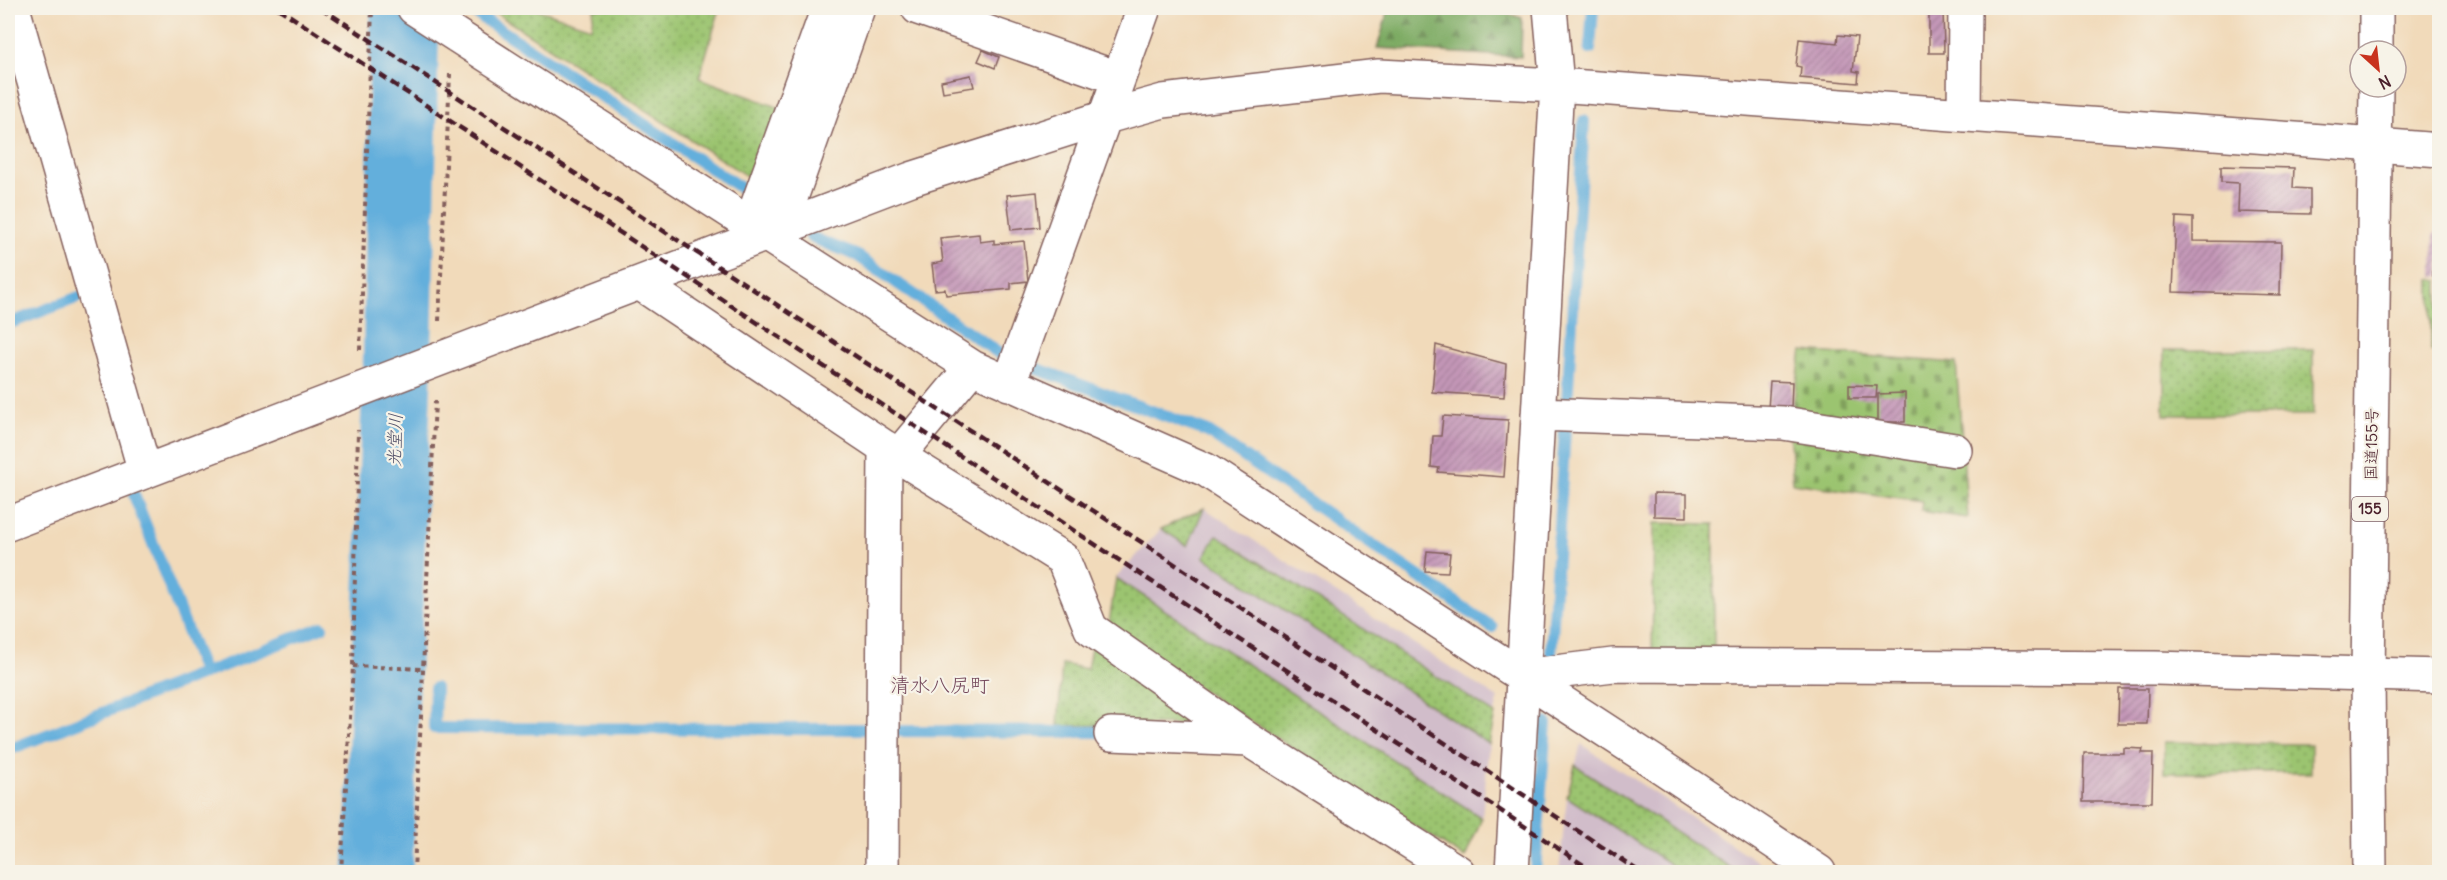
<svg xmlns="http://www.w3.org/2000/svg" width="2447" height="880" font-family="Delius,'Klee One',sans-serif">
	<defs>
		<pattern id="grass-dots" width="8" height="8" patternUnits="userSpaceOnUse" patternTransform="scale(1.5)"><rect width="8" height="8" fill="#9bc470"/><path d="M2 2h.1M6 6h.1" fill="none" stroke="#809f5c" stroke-width="1.8" stroke-linecap="round"/></pattern>
		<pattern id="forest-firs" width="22" height="20" patternUnits="userSpaceOnUse" patternTransform="scale(1.5)"><rect width="22" height="20" fill="#7caa62"/><path d="M5 1l3.5 6h-7zM16 11l3.5 6h-7z" fill="#688a51"/></pattern>
		<pattern id="cemetery-stones" width="16" height="16" patternUnits="userSpaceOnUse" patternTransform="scale(1.5)"><rect width="16" height="16" fill="#9bc470"/><path d="M2 7V4a2 2 0 0 1 4 0v3zM10 15v-3a2 2 0 0 1 4 0v3z" fill="#809f5c"/></pattern>
		<pattern id="building-hatch" width="6" height="6" patternUnits="userSpaceOnUse" patternTransform="scale(1.5)"><rect width="6" height="6" fill="#c497b8"/><path d="M-1 1l2-2M0 6l6-6M5 7l2-2" fill="none" stroke="#a17b96"/></pattern>
	</defs>
	<rect width="100%" height="100%" fill="#f7f3e8"/>
	<filter id="ink" filterUnits="userSpaceOnUse"><feTurbulence type="fractalNoise" baseFrequency=".0167" numOctaves="2"/><feDisplacementMap in="SourceGraphic" scale="12" xChannelSelector="R" yChannelSelector="G"/><feConvolveMatrix kernelMatrix="1 2 1 2 8 2 1 2 1" color-interpolation-filters="sRGB"/></filter>
	<filter id="wash" filterUnits="userSpaceOnUse"><feTurbulence type="fractalNoise" baseFrequency=".008" numOctaves="4" result="noise"/><feDisplacementMap in="SourceGraphic" scale="24" xChannelSelector="R" yChannelSelector="G"/><feGaussianBlur stdDeviation="1.35" result="paint"/><feColorMatrix in="noise" values="0 0 0 0 0 0 0 0 0 0 0 0 0 0 0 0 0 1.4 0 .05"/><feComposite in="paint" operator="in"/></filter>
	<g filter="url(#wash)">
		<rect width="100%" height="100%" fill="#f1daba"/>
		<path fill="#d1bdca" d="M1204,508l294,190 -9,46 -7,74 -17,40 -357,-228 8,-52 45,-49z
			M1581,744l192,128h-214l8,-75z"/>
		<path fill="url(#grass-dots)" stroke="#72724e" stroke-width="1.5" d="M488,8h45l58,19 3,-19h126l-21,70 81,30 -29,71z
			M2431,279l8,1v72l-8,-1z
			M2164,350h149v65h-149z
			M1204,508l-16,38 -27,-17z
			M1654,523l60,1v133l-62,1z
			M1217,535l278,179 -6,30 -285,-187z
			M1116,578l366,240 -17,40 -357,-228z
			M1092,643l99,71 -1,10 -132,2 4,-62 25,5z
			M2164,742l147,2v29h-147z
			M1575,765l162,107h-55l-115,-75z"/>
		<path fill="url(#forest-firs)" stroke="#636446" stroke-width="1.5" d="M1389,8h101l32,10 -1,39 -144,-9z"/>
		<path fill="url(#cemetery-stones)" stroke="#72724e" stroke-width="1.5" d="M1802,351l154,12 12,155 -47,-7 1,-10 -129,-18 -4,-54z"/>
		<g fill="none" stroke-linecap="round" stroke-linejoin="round">
			<path stroke="#63afdc" stroke-width="12" d="M472,8v3l278,183
				M1590,49l3,-41
				M811,237l47,19 145,100
				M8,324l71,-27
				M1035,368l173,64 284,195
				M1567,404l17,-283
				M134,495l70,179
				M365,610l23,2
				M1551,654l14,-224
				M386,687l18,1
				M435,688l-1,40 432,1
				M896,731l203,1
				M8,750l314,-123
				M1535,872l11,-149"/>
			<path stroke="#63afdc" stroke-width="69" d="M378,872l19,-495 8,-369"/>
		</g>
		<g id="blocks">
			<path fill="url(#building-hatch)" d="M1929,8h14l1,45h-15z
				M1838,35l19,2 -4,34 6,1 -1,11 -58,-5 1,-11 -5,-1 3,-27 38,4z
				M983,50l16,7 -4,11 -17,-7z
				M971,75l3,12 -31,5 -2,-11z
				M2221,166l73,2 -1,20 17,1v25l-72,-2 1,-29 -18,-1z
				M1037,192l3,35 -29,3 -4,-35z
				M2176,217l17,1v23l88,1 -1,53 -107,-3z
				M2434,233h6v43h-7z
				M979,234l1,8 14,-2v4l30,-3 4,40 -17,2v6l-65,6 -1,-6 -10,1 -3,-26 11,-2 -3,-24z
				M1436,345l70,19 -2,33 -72,-5z
				M1770,381l22,1 -1,28 -23,-1z
				M1849,385l28,1 -1,12h-27z
				M1905,393v29h-27v-28z
				M1443,416l65,4 -4,57 -66,-5 1,-4 -8,-1 2,-31h8z
				M1654,493l33,1v23l-33,-1z
				M1427,551l23,2 -2,19 -23,-1z
				M2119,689h29l-1,35h-29z
				M2124,748l19,1 -1,4h11l-1,49h-69l1,-49h40z"/>
		</g>
	</g>
	<g filter="url(#ink)">
		<use href="#blocks" fill-opacity="0" stroke="#84605d" stroke-width="1.5"/>
		<g fill="none" stroke-linecap="round" stroke-linejoin="round">
			<defs>
				<path id="minor" d="M13,8l132,464
					M414,8l558,359 234,103 445,290 168,112
					M918,8l200,70
					M1964,115l1,-107
					M751,223l77,-215
					M780,229l78,-221
					M641,284l257,172 165,103 28,70 158,111 209,132
					M1009,384l135,-376
					M1538,414l245,9 172,27
					M898,456l74,-89
					M8,524l903,-345 195,-62 57,-16 216,-25 178,9 819,60
					M1523,676l90,-11 542,3 285,8
					M1111,734l138,6
					M882,872l3,-425
					M1512,872l45,-787 -7,-77"/>
				<path id="major" d="M2376,145l64,5"/>
				<path id="highway" d="M2376,8v43
					M2370,872l-2,-197 8,-588"/>
			</defs>
			<use href="#minor" stroke="#84605d" stroke-width="36"/>
			<use href="#major" stroke="#84605d" stroke-width="36"/>
			<use href="#highway" stroke="#84605d" stroke-width="36"/>
			<path stroke="#84605d" stroke-width="4" stroke-dasharray="4.5 4.5" stroke-linecap="butt" d="M439,321l11,-247
				M360,350l12,-342
				M353,666l69,3
				M341,872l12,-206 5,-236
				M414,872l21,-471"/>
			<use href="#minor" stroke="#fff" stroke-width="33"/>
			<use href="#major" stroke="#fff" stroke-width="33"/>
			<use href="#highway" stroke="#fff" stroke-width="33"/>
			<path stroke="#4a1f2b" stroke-width="4.5" stroke-dasharray="9 4.5" stroke-linecap="butt" d="M278,8l1316,864
				M321,8l828,539 491,325"/>
		</g>
	</g>
	<g text-anchor="middle" stroke-width="4.5" stroke-linejoin="round" paint-order="stroke">
		<rect fill="#f7f3e8" stroke="#7e5f64" stroke-width="1.5" x="2352" y="497" width="36" height="24" rx="4.5"/>
		<g font-size="15" font-weight="bold" fill="#4a1f2b">
			<text x="2370" y="514">155</text>
		</g>
		<g font-size="16" fill="#4a1f2b" stroke="#f7f3e8">
			<text transform="translate(2371 444) rotate(-89)" y="6">国道155号</text>
		</g>
		<g font-size="18" font-style="italic" fill="#535169" stroke="#f7f3e8">
			<text transform="translate(395 440) rotate(-88)" y="6">光堂川</text>
		</g>
		<g font-size="20" fill="#75495c" stroke="#f7f3e8">
			<text x="940" y="692">清水八尻町</text>
		</g>
	</g>
	<rect width="2447" height="880" fill="none" stroke="#f7f3e8" stroke-width="30"/>
	<g transform="translate(2378 69) rotate(153)"><circle r="28" fill="#f7f3e8" stroke="#b29e9c" stroke-width="1.5"/>
	<path d="M0-4.5L10 22L0 15L-10 22Z" fill="#c8321e"/>
	<text y="-9" font-size="16" font-weight="bold" text-anchor="middle" fill="#4a1f2b">N</text>
	</g>
</svg>
